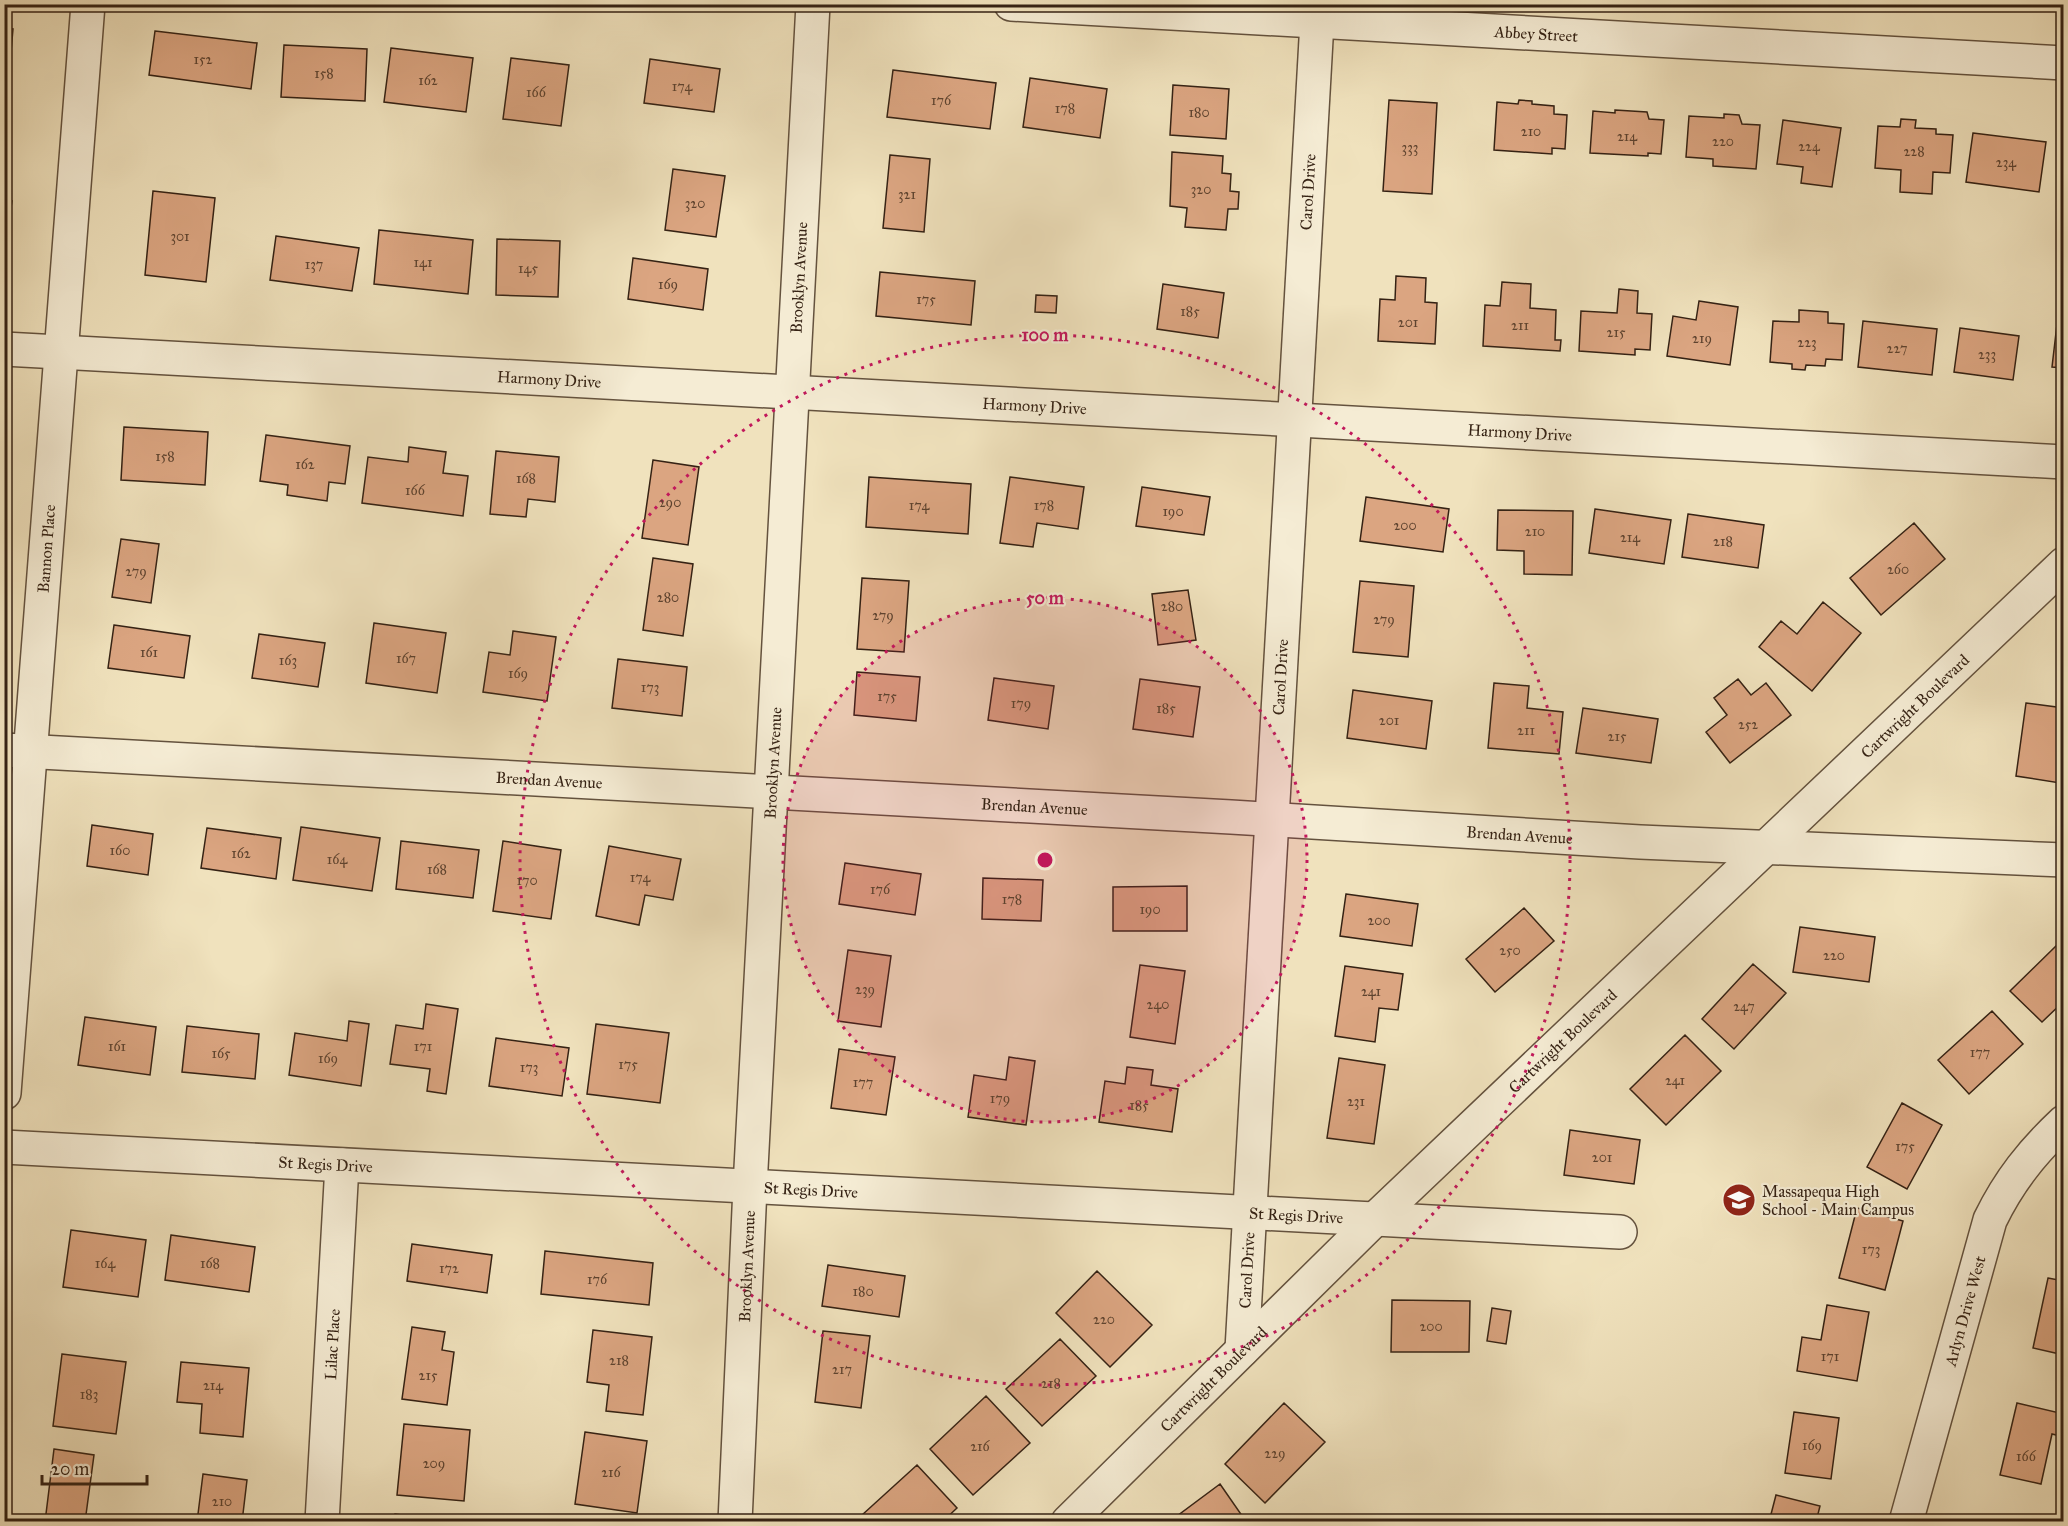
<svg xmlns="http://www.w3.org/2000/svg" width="2068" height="1526" font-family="'IM FELL Great Primer',serif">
	<rect width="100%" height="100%" fill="#f0e2bd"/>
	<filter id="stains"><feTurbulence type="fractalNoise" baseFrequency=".00333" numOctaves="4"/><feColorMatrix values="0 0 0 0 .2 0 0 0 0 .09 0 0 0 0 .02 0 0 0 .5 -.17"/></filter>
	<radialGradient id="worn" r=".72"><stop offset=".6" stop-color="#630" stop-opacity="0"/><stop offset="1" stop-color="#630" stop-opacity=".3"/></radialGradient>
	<path fill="#dba581" stroke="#352214" stroke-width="1.5" d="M4,28l9,1 -6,67h-3z
		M155,31l102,12 -6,46 -102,-14z
		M284,45l83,4 -2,52 -84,-4z
		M391,48l82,10 -7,54 -82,-10z
		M511,58l58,7 -8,61 -58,-7z
		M650,59l70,10 -6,43 -70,-9z
		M893,70l103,13 -6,46 -103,-12z
		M1030,78l77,11 -7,49 -77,-11z
		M1173,85l56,4 -3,50 -56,-4z
		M1389,100l48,3 -5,91 -49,-3z
		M1519,100l13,1v3l22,2v8l13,1 -2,34 -13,-1v6l-58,-4 3,-48 21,2z
		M1615,110l32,2 2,7 15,1 -3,34 -13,-1v3l-58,-3 3,-42 22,2z
		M1724,114l15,1 3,9 18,1 -4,44 -43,-3v-7l-27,-2 3,-41 35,2z
		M1901,119l15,1 -1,8 21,1v5l17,1 -3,38 -17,-1 -1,22 -32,-2 1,-22 -26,-2 3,-42 22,1z
		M1783,120l58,8 -9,59 -31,-4 2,-16 -26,-3z
		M1973,133l73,9 -7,50 -73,-10z
		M1172,152l51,4 -1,17 9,1 -1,17 9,1 -1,17h-10l-2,21 -41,-3 2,-19 -17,-2z
		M890,155l40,4 -6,73 -41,-4z
		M673,169l52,7 -9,61 -51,-7z
		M153,191l62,7 -9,84 -61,-7z
		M4,200l8,1 -8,52z
		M379,230l94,10 -5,54 -94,-10z
		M276,236l83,12 -7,43 -82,-11z
		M497,239l63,2 -2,56 -62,-2z
		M633,258l75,11 -5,41 -75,-11z
		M880,272l95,9 -4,44 -95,-9z
		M1396,276l30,2 -1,24 12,1 -2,41 -57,-3 2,-42 15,1z
		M1502,282l29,2 -1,24 26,2 -1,30h6l-1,11 -77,-5 2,-41 15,1z
		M1163,284l61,9 -6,45 -61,-9z
		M1619,289l19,2 -1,22 15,1 -2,36 -15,-1v6l-56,-4 2,-40 36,2z
		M1036,295l21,1 -1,17 -21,-1z
		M1699,301l39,6 -8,58 -63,-9 6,-40 23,4z
		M1799,310l29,2v11l16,1 -2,36 -16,-1 -1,7 -19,-1 -1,5 -13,-1v-5l-22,-2 3,-41 26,1z
		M1863,321l74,8 -5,46 -74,-8z
		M2057,324l7,1v43l-12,-1z
		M1960,328l59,8 -6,44 -59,-8z
		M124,427l84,5 -3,53 -84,-5z
		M266,435l84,11 -5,38 -16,-2 -2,19 -40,-6 1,-10 -28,-4z
		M409,447l37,5 -3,21 25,3 -5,40 -101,-13 6,-46 40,5z
		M496,451l63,6 -4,45 -27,-3 -2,18 -36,-3z
		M653,460l46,7 -11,78 -46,-7z
		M869,477l102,7 -3,50 -102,-7z
		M1010,477l74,10 -6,42 -41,-6 -4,24 -33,-4z
		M1142,487l68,10 -6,38 -68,-9z
		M1366,497l83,12 -6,43 -83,-11z
		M1595,509l76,11 -7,44 -75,-11z
		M1498,510l75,1 -1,64 -48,-1v-23l-27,-1z
		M1688,514l76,11 -6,43 -76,-11z
		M1914,523l31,36 -64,56 -31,-37z
		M121,539l38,5 -8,59 -39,-6z
		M653,558l40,6 -10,72 -40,-6z
		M862,578l47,3 -5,71 -47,-3z
		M1360,581l54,5 -6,71 -55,-5z
		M1188,590l8,50 -38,5 -6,-51z
		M1823,602l38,31 -49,58 -53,-44 22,-26 16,13z
		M374,623l72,10 -9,60 -71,-10z
		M114,625l76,11 -6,42 -76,-10z
		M513,631l43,6 -9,64 -64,-9 6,-40 21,3z
		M259,634l66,9 -7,44 -66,-9z
		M618,659l69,8 -5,49 -70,-8z
		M857,672l63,5 -4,44 -62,-6z
		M994,678l60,8 -6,43 -60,-9z
		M1140,679l60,8 -7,50 -60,-8z
		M1738,679l13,16 15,-12 25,32 -61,48 -24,-31 21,-17 -13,-17z
		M1494,683l35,3 -2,22 36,4 -4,42 -71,-6z
		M1353,690l79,11 -6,48 -79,-11z
		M2026,703l38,5v49l-4,26 -44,-7z
		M1583,708l75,11 -7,44 -75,-10z
		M92,825l61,9 -5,41 -61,-9z
		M301,827l79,11 -8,53 -79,-11z
		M207,828l74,10 -5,41 -75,-11z
		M401,841l78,9 -6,48 -77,-9z
		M503,841l58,9 -10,69 -58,-8z
		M609,846l72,13 -8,41 -28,-5 -6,30 -43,-9z
		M845,863l76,11 -6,41 -76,-11z
		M983,878l60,2 -2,41 -59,-2z
		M1187,886v45h-74v-44z
		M1346,894l72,10 -6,42 -72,-10z
		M1524,908l30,33 -59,51 -29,-33z
		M1800,927l75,10 -6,45 -76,-10z
		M2057,945l7,6v50l-22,21 -32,-31z
		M848,950l43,6 -10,71 -43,-6z
		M1753,964l33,29 -52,56 -32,-30z
		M1140,965l45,6 -10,73 -45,-7z
		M1345,966l58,8 -5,36 -19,-2 -4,34 -40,-6z
		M426,1004l32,5 -12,85 -19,-3 3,-22 -40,-5 6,-39 27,4z
		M1992,1011l31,33 -54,50 -31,-34z
		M85,1017l71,10 -6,48 -72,-10z
		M349,1021l20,3 -8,62 -72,-11 6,-42 52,8z
		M596,1024l73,9 -9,70 -73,-9z
		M187,1026l72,8 -4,45 -73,-7z
		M1685,1035l36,36 -55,54 -36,-36z
		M496,1038l73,10 -7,48 -73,-10z
		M839,1049l56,8 -9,58 -55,-7z
		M1009,1057l26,4 -9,64 -58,-8 6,-42 32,5z
		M1339,1058l46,7 -11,79 -47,-6z
		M1127,1067l26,3 -2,15 27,4 -6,43 -73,-10 6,-41 20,3z
		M1902,1103l40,22 -35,64 -40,-22z
		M1570,1130l70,10 -6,44 -70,-9z
		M1857,1208l46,13 -18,69 -46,-12z
		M71,1230l75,10 -8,57 -75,-10z
		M171,1235l84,12 -6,45 -84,-12z
		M412,1244l80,11 -5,38 -80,-12z
		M545,1251l108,12 -4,42 -108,-11z
		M828,1265l77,11 -6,41 -77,-11z
		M1097,1271l55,54 -42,42 -54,-54z
		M2048,1278l16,3v74l-31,-7z
		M1392,1300l78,1 -1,51h-78z
		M1827,1305l42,7 -12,69 -60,-10 5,-34 19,3z
		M1492,1308l19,3 -5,33 -19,-3z
		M412,1327l33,5 -3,18 12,2 -7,53 -45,-6z
		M593,1330l59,7 -9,78 -37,-4 3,-26 -22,-3z
		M823,1331l47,5 -9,72 -46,-6z
		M1060,1339l36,37 -54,50 -36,-37z
		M62,1354l64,8 -10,72 -63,-8z
		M181,1362l68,6 -6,69 -43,-4 2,-29 -25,-2z
		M986,1396l44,47 -57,52 -43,-46z
		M1284,1403l41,39 -60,61 -40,-39z
		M2017,1403l47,11v23l-12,-3 -11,50 -41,-9z
		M1794,1412l45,6 -8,61 -46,-6z
		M404,1424l66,6 -6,71 -67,-6z
		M585,1432l62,9 -10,72 -62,-9z
		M54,1449l40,6 -9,67h-40z
		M917,1465l40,43 -15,14h-74l-6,-7z
		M203,1474l44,6 -5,42h-45z
		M1220,1484l25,36 -76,2z
		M1776,1495l44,11 -4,16h-47z
		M395,1514l49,7v1h-50z"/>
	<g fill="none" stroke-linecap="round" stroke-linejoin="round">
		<defs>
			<g id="minor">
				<path id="s1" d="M1011,4l1053,59"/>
				<path id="s2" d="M4,349l2060,113"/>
				<path id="s3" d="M4,750l1227,67 409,25 424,18"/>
				<path id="s4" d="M4,1093l84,-1089"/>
				<path id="s5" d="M4,1147l1616,85"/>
				<path id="s6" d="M1242,1350l76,-1346"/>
				<path id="s7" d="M322,1522l20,-357"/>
				<path id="s8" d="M735,1522l15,-335 63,-1183"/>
				<path id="s9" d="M1068,1522l307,-303 689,-655"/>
				<path id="s10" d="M1906,1522l84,-302c19,-39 42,-68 74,-98"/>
			</g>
		</defs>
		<use href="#minor" stroke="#64523e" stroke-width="36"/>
		<use href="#minor" stroke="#f5ecd4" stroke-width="33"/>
	</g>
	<circle cx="1045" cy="860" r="262" fill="#c2185b" fill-opacity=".12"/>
	<g fill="none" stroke="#c2185b" stroke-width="3" stroke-dasharray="3 6">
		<circle cx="1045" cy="860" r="262"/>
		<circle cx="1045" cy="860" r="525"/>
	</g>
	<defs>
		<symbol id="school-disc" viewBox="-11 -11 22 22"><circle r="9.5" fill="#8f2418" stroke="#f5ecd4"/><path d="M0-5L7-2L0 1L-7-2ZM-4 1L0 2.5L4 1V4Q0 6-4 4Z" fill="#fff"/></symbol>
	</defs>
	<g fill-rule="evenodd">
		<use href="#school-disc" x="1720" y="1181" width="38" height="38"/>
	</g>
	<g text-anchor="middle" stroke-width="4.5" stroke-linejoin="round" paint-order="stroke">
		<g font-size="14" fill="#5e432f">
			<text x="203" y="64">152</text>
			<text x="324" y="78">158</text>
			<text x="428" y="85">162</text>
			<text x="682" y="91">174</text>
			<text x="536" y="97">166</text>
			<text x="941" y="105">176</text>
			<text x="1065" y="113">178</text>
			<text x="1199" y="117">180</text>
			<text x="1531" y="136">210</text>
			<text x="1627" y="141">214</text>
			<text x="1723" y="146">220</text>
			<text x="1809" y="151">224</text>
			<text x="1410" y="152">333</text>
			<text x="1914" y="156">228</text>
			<text x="2006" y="167">234</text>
			<text x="1201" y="194">320</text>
			<text x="907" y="199">321</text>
			<text x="695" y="208">320</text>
			<text x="180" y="241">301</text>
			<text x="423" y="267">141</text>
			<text x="314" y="269">137</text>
			<text x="528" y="273">145</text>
			<text x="668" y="289">169</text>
			<text x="926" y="304">175</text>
			<text x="1190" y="316">185</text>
			<text x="1408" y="327">201</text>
			<text x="1520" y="330">211</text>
			<text x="1616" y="337">215</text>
			<text x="1702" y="343">219</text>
			<text x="1807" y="347">223</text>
			<text x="1897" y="353">227</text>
			<text x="1987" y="359">233</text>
			<text x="165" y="461">158</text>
			<text x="305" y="469">162</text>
			<text x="526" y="483">168</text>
			<text x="415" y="495">166</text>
			<text x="670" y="507">290</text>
			<text x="919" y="510">174</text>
			<text x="1044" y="510">178</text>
			<text x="1173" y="516">190</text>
			<text x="1405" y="530">200</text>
			<text x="1535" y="536">210</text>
			<text x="1630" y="542">214</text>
			<text x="1723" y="546">218</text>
			<text x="1898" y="574">260</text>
			<text x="136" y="576">279</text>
			<text x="668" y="602">280</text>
			<text x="1172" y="611">280</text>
			<text x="883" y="620">279</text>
			<text x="1384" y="624">279</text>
			<text x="149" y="657">161</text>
			<text x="406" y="663">167</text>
			<text x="288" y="665">163</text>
			<text x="518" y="678">169</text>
			<text x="650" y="692">173</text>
			<text x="887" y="701">175</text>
			<text x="1021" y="708">179</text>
			<text x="1166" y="713">185</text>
			<text x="1389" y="725">201</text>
			<text x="1748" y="729">252</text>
			<text x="1526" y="735">211</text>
			<text x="1617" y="741">215</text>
			<text x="120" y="855">160</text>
			<text x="241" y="858">162</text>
			<text x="337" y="864">164</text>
			<text x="437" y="874">168</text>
			<text x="640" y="882">174</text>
			<text x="527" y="885">170</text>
			<text x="880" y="894">176</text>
			<text x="1012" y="904">178</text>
			<text x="1150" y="914">190</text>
			<text x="1379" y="925">200</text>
			<text x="1510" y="955">250</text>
			<text x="1834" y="960">220</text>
			<text x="865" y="994">239</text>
			<text x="1371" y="996">241</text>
			<text x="1158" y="1009">240</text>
			<text x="1744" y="1011">247</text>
			<text x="117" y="1051">161</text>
			<text x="423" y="1051">171</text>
			<text x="1980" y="1057">177</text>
			<text x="221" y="1058">165</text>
			<text x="328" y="1063">169</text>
			<text x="628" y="1069">175</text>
			<text x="529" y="1072">173</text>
			<text x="1675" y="1085">241</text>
			<text x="863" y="1087">177</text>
			<text x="1000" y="1103">179</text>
			<text x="1356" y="1106">231</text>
			<text x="1139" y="1110">185</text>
			<text x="1905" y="1151">175</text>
			<text x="1602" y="1162">201</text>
			<text x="1871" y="1254">173</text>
			<text x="105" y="1268">164</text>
			<text x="210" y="1268">168</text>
			<text x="449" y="1273">172</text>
			<text x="597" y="1284">176</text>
			<text x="863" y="1296">180</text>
			<text x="1104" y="1324">220</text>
			<text x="1431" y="1331">200</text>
			<text x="1830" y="1361">171</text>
			<text x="619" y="1365">218</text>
			<text x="842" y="1374">217</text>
			<text x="428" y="1380">215</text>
			<text x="1051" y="1388">218</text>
			<text x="213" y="1390">214</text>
			<text x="89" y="1399">183</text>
			<text x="1812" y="1450">169</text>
			<text x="980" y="1451">216</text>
			<text x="1275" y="1458">229</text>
			<text x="2026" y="1461">166</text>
			<text x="434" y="1468">209</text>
			<text x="611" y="1477">216</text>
			<text x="222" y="1506">210</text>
		</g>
		<g font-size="16" fill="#352214" stroke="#f5ecd4">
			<text dy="6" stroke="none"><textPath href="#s1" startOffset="526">Abbey Street</textPath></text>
			<text dy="6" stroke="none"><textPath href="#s6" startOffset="1160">Carol Drive</textPath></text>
			<text dy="6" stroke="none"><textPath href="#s8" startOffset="1246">Brooklyn Avenue</textPath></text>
			<text dy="6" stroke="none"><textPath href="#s2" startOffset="546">Harmony Drive</textPath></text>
			<text dy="6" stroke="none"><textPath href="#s2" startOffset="1032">Harmony Drive</textPath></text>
			<text dy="6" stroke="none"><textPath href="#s2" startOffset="1518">Harmony Drive</textPath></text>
			<text dy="6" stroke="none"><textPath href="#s4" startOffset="546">Bannon Place</textPath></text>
			<text dy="6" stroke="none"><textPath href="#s6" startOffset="674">Carol Drive</textPath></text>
			<text dy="6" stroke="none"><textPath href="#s9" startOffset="1176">Cartwright Boulevard</textPath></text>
			<text dy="6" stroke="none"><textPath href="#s8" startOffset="760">Brooklyn Avenue</textPath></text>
			<text dy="6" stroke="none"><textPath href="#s3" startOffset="546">Brendan Avenue</textPath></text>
			<text dy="6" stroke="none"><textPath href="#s3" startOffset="1032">Brendan Avenue</textPath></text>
			<text dy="6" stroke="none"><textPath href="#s3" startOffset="1518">Brendan Avenue</textPath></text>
			<text dy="6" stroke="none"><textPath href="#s9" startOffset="690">Cartwright Boulevard</textPath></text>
			<text dy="6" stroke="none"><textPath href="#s5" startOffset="322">St Regis Drive</textPath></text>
			<text dy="6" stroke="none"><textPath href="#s5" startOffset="808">St Regis Drive</textPath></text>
			<text dy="6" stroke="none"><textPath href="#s5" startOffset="1294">St Regis Drive</textPath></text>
			<text dy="6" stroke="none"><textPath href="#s8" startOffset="256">Brooklyn Avenue</textPath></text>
			<text dy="6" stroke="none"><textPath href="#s6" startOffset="80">Carol Drive</textPath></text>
			<text dy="6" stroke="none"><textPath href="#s10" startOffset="219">Arlyn Drive West</textPath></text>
			<text dy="6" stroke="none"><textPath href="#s7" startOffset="178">Lilac Place</textPath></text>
			<text dy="6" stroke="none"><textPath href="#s9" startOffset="204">Cartwright Boulevard</textPath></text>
		</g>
		<g font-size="16" fill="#352214" stroke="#f5ecd4" text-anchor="start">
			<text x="1762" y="1197">Massapequa High<tspan x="1762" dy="18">School - Main Campus</tspan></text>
		</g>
	</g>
	<circle cx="1045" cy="860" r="9" fill="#c2185b" stroke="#f5ecd4" stroke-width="3"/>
	<g font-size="18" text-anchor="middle" font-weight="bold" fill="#c2185b" stroke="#f5ecd4" stroke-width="4.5" stroke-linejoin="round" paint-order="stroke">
		<text x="1045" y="341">100 m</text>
		<text x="1045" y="604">50 m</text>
	</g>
	<rect width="2068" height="1526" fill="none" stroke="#f0e2bd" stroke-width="24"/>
	<rect x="6" y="6" width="2056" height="1514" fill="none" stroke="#352214" stroke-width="3"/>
	<rect x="12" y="12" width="2044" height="1502" fill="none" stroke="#352214" stroke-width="1.5"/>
	<path d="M42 1475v9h105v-9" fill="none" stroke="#352214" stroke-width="3"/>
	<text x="51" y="1475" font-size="18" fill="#352214" stroke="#f5ecd4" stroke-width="4.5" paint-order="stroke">20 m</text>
	<rect width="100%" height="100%" filter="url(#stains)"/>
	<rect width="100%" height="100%" fill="url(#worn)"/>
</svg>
